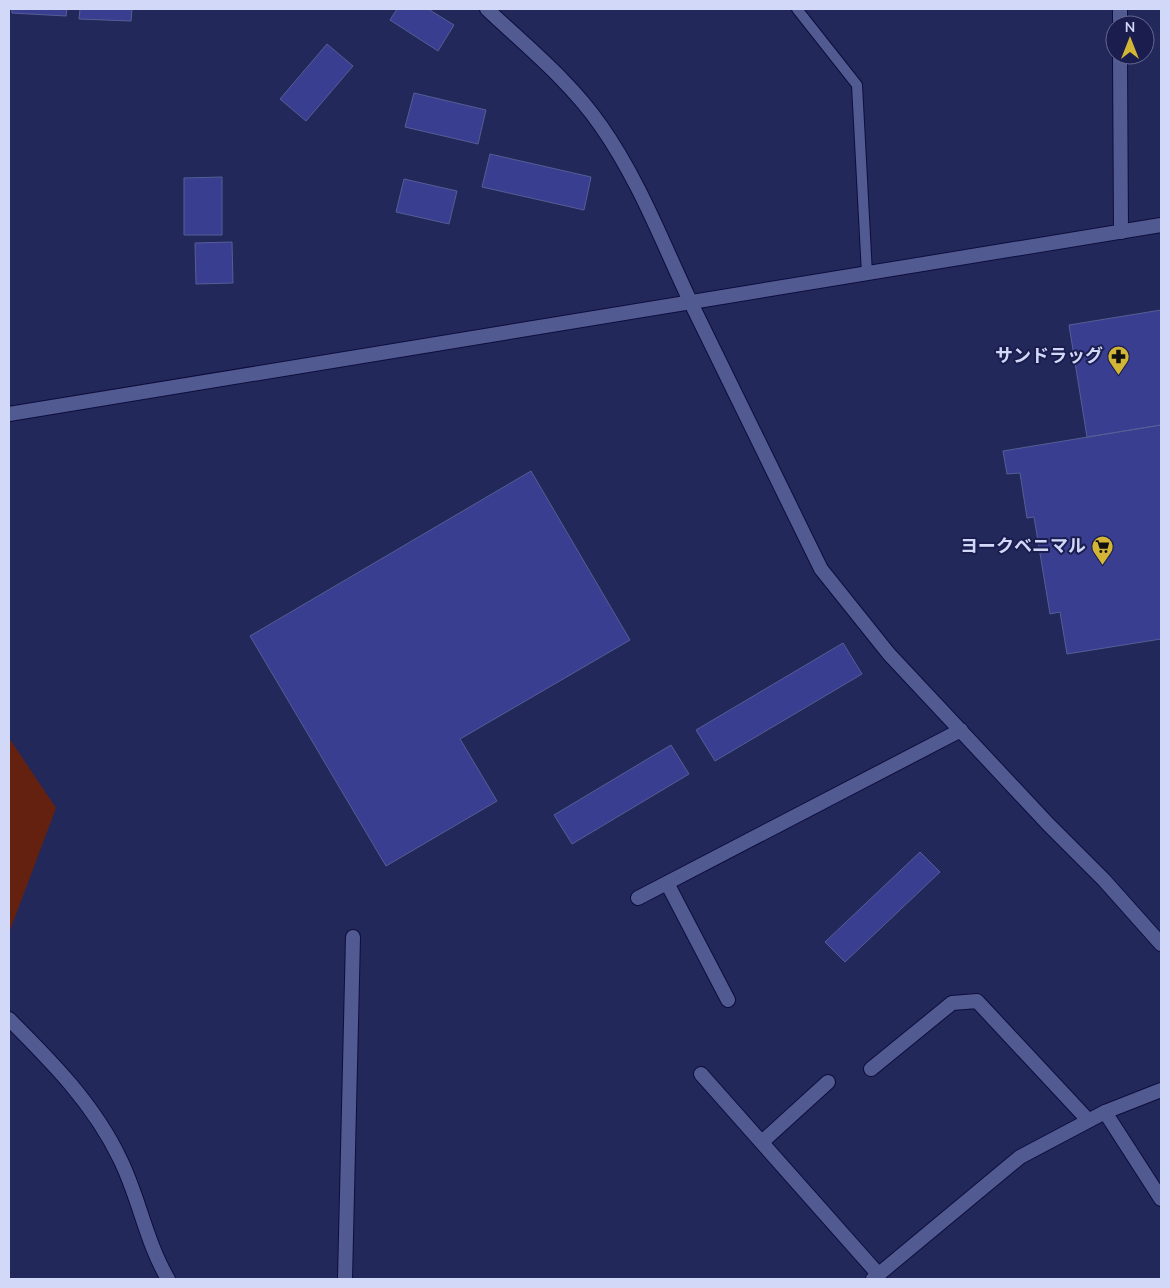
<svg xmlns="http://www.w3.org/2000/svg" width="1170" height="1288" font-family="'Nunito Sans','Noto Sans JP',sans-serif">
	<rect width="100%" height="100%" fill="#23285a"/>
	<path fill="#64210f" d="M9,738l47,70 -47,125z"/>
	<path fill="#393e91" stroke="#555e95" d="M12,9h55l-1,7 -54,-3z
		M80,9h52l-1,12 -52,-2z
		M397,9h31l26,16 -16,26 -48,-31z
		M327,44l26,22 -47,55 -26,-22z
		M414,93l72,17 -8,34 -73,-17z
		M490,154l101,23 -7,33 -102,-23z
		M222,177v58h-38v-57z
		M404,179l53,12 -8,33 -53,-12z
		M232,242l1,41 -37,1 -1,-41z
		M1161,310v115l-74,12 -18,-112z
		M1161,425v214l-94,15 -7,-42 -10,2 -16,-97 -7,1 -7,-45 -13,1 -4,-23z
		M531,471l99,169 -170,99 37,62 -111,65 -136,-230z
		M843,643l19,31 -147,87 -19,-31z
		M671,745l18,29 -117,70 -18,-29z
		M920,852l20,20 -95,90 -20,-20z"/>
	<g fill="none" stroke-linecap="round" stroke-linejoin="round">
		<defs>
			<path id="service" d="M797,9l60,76 10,189"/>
			<path id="minor" d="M1120,9v16
				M1120,55l1,177
				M691,303l130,266 68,85 159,170 56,56 57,64
				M667,883l61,117
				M638,898l323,-168
				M9,1019c42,42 85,85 111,140 19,38 26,83 48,120
				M871,1069l81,-66 25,-2 111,119
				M701,1074l178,201
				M1105,1112l56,87
				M762,1142l66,-60
				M345,1279l8,-342"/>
			<path id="tertiary" d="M487,9c39,37 83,72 114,117 38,54 62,118 90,177
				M9,414l1152,-189
				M873,1279l147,-122 85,-45 56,-22"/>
		</defs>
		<use href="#service" stroke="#0e0d3d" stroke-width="12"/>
		<use href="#minor" stroke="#0e0d3d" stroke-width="16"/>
		<use href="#tertiary" stroke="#0e0d3d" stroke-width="16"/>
		<use href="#service" stroke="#515a91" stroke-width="10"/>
		<use href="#minor" stroke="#515a91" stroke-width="14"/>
		<use href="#tertiary" stroke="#515a91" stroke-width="14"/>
	</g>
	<defs>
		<symbol id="pharmacy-pin" viewBox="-11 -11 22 30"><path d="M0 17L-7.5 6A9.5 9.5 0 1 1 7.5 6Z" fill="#d3b635" stroke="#1a1d4e"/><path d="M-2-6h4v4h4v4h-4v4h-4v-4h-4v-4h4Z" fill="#111"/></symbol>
		<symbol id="supermarket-pin" viewBox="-11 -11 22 30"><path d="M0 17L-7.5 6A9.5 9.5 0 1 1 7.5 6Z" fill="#d3b635" stroke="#1a1d4e"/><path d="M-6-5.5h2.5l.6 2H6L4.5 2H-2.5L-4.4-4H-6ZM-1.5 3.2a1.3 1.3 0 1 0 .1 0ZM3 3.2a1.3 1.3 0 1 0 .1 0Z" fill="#111"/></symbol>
	</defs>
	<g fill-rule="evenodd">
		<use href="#pharmacy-pin" x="1106" y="344" width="25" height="34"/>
		<use href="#supermarket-pin" x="1090" y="534" width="25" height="34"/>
	</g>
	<g text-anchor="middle" stroke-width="4" stroke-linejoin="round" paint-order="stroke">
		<g font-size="18" font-weight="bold" fill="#d2d9f8" stroke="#1a1d4e" text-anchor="end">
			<text x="1103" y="362">サンドラッグ</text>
			<text x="1086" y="552">ヨークベニマル</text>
		</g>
	</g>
	<rect width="1170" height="1288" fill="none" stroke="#d2d9f8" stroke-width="20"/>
	<g transform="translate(1130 40)"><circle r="24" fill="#1a1d4e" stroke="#646892"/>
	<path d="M0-4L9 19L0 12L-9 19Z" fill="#d3b635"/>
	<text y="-8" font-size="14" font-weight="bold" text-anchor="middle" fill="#d2d9f8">N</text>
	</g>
</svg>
